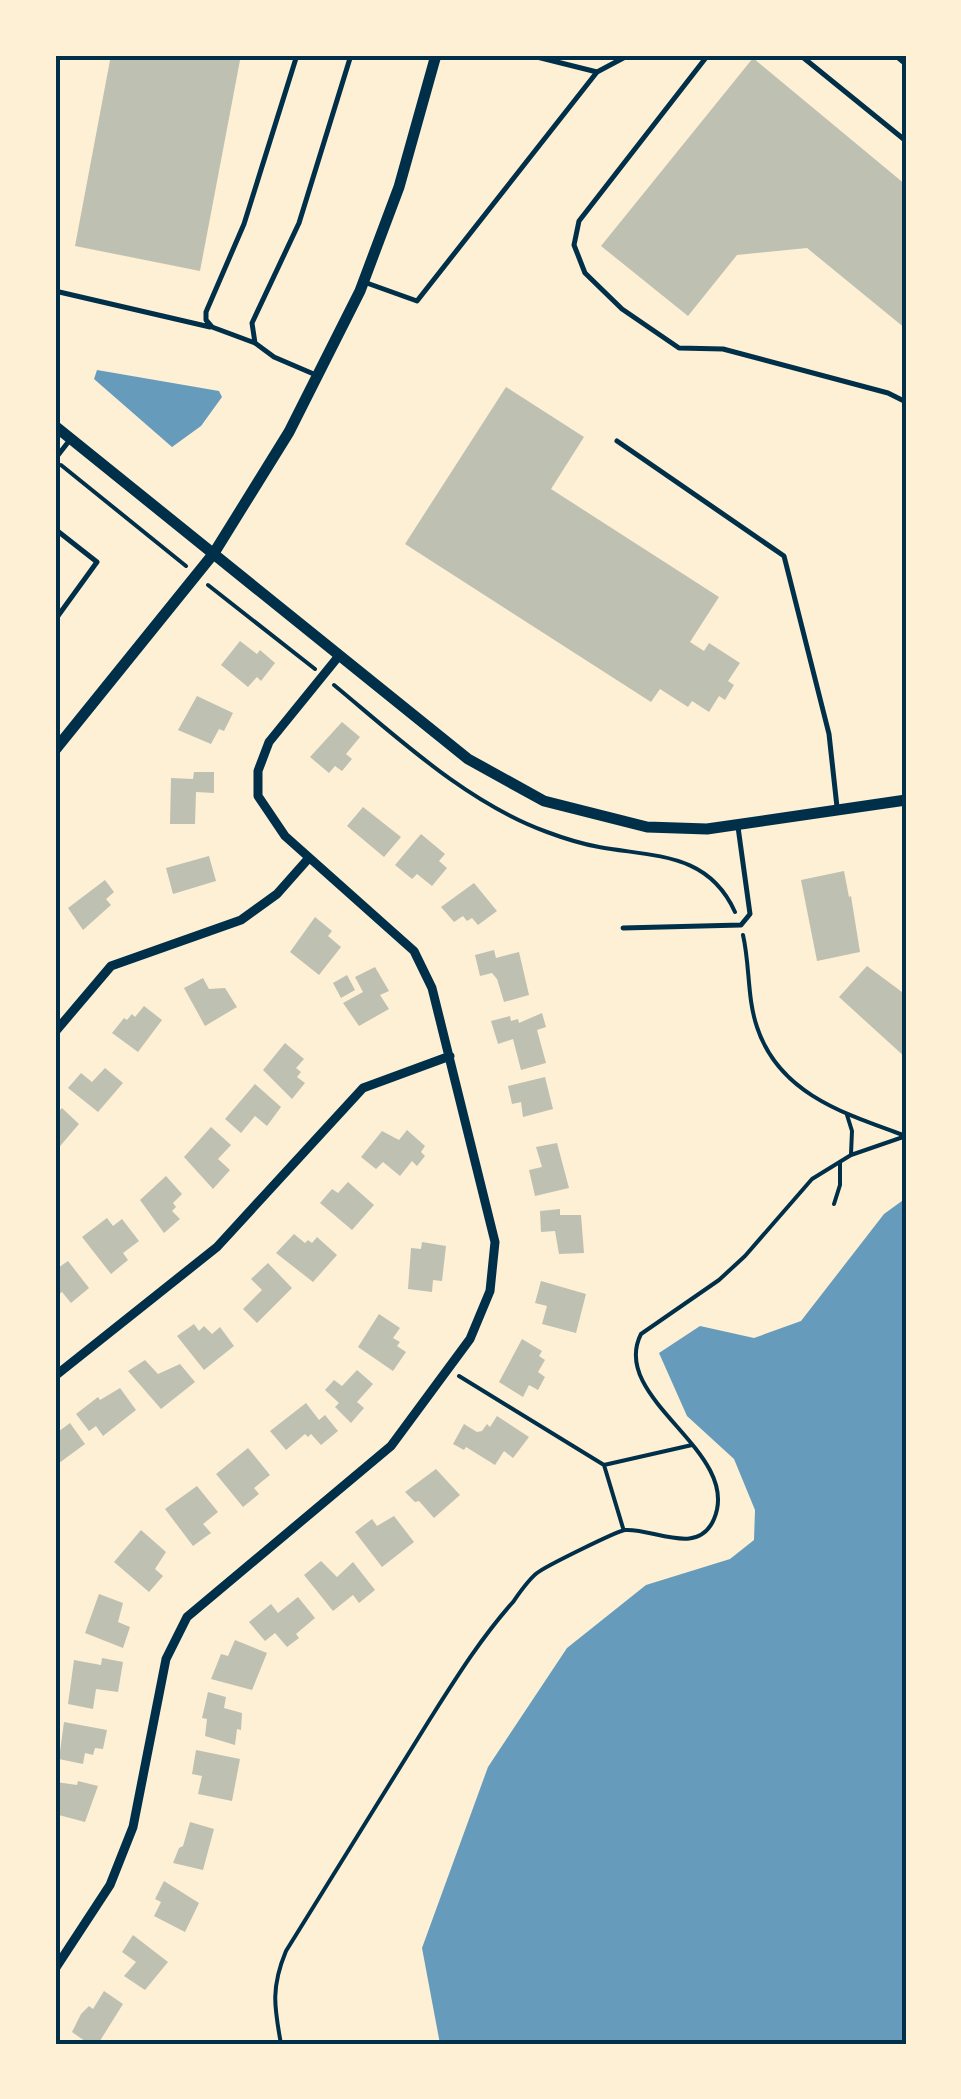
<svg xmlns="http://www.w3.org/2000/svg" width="961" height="2099" font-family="'Space Grotesk',sans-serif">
	<rect width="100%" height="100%" fill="#fdf0d5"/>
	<path fill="#669bbc" d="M97,370l122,21 3,6 -21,29 -29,21 -78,-68z
		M906,1198v846h-466l-18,-96 66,-181 79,-119 79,-63 84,-26 24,-19 1,-30 -21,-51 -47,-43 -28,-63 41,-27 54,12 47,-17 83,-107z"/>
	<path fill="#bec0b2" d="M111,55h130l-41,216 -125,-25z
		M753,58l153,127v144l-99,-81 -70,7 -49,61 -87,-70z
		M506,387l78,50 -33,52 168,108 -29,45 14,9 5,-8 31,20 -12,18 6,4 -9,15 -6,-4 -10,16 -17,-11 -4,6 -28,-18 -9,13 -246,-158z
		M240,641l17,13 3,-4 15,13 -14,18 -4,-4 -9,10 -27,-22z
		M197,696l36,17 -9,18 -5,-2 -8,15 -33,-14z
		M342,722l18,15 -14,17 6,5 -10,12 -7,-5 -6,7 -19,-16z
		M194,772h20v21l-18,-1 -1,32h-25l1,-46 22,1z
		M363,807l38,30 -17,20 -37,-31z
		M421,834l24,20 -6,7 8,7 -15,18 -15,-12 -5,5 -17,-14z
		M209,856l7,25 -43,13 -7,-26z
		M844,871l5,26 2,-1 9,56 -43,9 -16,-81z
		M105,880l9,12 -8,7 5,6 -28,25 -15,-22z
		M474,883l23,28 -19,14 -6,-7 -5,3 -4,-5 -9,6 -13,-15z
		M315,917l17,14 -4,5 13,11 -22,28 -29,-23z
		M494,950l2,8 23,-6 10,43 -25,7 -7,-23 -5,-6 -12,3 -5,-21z
		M867,966l39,29v63l-67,-61z
		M375,967l14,24 -9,4 9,14 -30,17 -16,-23 20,-11 -8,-15z
		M347,975l8,15 -14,8 -8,-15z
		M203,978l6,11 16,-1 12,19 -32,19 -21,-38z
		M144,1006l18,14 -24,32 -26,-19 12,-15 3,2 5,-6 3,3z
		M542,1013l4,14 -9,3 9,33 -25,7 -8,-31 -15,5 -7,-23 19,-5 1,5 7,-2 1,4z
		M285,1043l19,16 -8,9 5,4 -4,5 8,6 -13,16 -29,-29z
		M105,1068l18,15 -25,29 -30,-24 13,-15 11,9z
		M545,1077l8,32 -30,8 -2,-15 -9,2 -4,-18z
		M255,1084l26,23 -14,19 -12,-10 -14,17 -16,-14z
		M62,1108l17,16 -24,28v-36z
		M211,1127l20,18 -13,14 12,11 -17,19 -29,-32z
		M407,1130l18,16 -4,6 4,4 -8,10 -5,-5 -12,15 -17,-14 -7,7 -15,-12 21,-26 17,9z
		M557,1143l12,45 -34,8 -6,-26 13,-3 -6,-20z
		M166,1176l16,18 -9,9 3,4 -4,4 8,8 -16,14 -24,-33z
		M348,1182l26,23 -22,25 -32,-27 12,-14 6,4z
		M560,1209v6h21l3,38 -25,1 -4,-23 -14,1 -1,-21z
		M107,1218l6,8 9,-7 17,22 -16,12 5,7 -17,14 -29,-37z
		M294,1234l11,9 3,-3 4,3 5,-6 20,18 -24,27 -37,-29z
		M422,1242l24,4 -4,35 -9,-1 -1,12 -24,-3 3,-41 10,1z
		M68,1261l21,27 -18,15 -9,-11 -7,5v-27z
		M268,1263l24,25 -35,35 -14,-14 19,-19 -11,-11z
		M541,1281l45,13 -10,39 -34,-9 5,-18 -12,-3z
		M379,1314l21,14 -7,10 7,4 -3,4 9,6 -13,19 -35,-24z
		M194,1324l5,7 5,-5 8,8 8,-7 14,19 -30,24 -27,-34z
		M522,1339l20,12 -3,5 6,4 -7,12 7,5 -7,13 -9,-5 -6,12 -24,-15z
		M145,1360l13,14 22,-10 15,18 -34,27 -33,-38z
		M357,1370l16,14 -16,18 7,6 -13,15 -16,-16 4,-4 -14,-13 9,-10 8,6z
		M120,1388l16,22 -33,26 -7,-10 -7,5 -13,-17 22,-17 2,3z
		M306,1403l13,17 6,-5 13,16 -17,14 -10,-11 -3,3 -3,-3 -19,16 -16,-19z
		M497,1416l32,21 -16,21 -9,-7 -9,14 -29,-18 -2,3 -11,-6 11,-20 13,8 5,-1 5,-7 3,3z
		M70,1423l15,21 -30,22v-32z
		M248,1448l22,27 -16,13 5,6 -16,13 -27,-33z
		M436,1469l24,26 -26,23 -15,-17 -4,1 -10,-10z
		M197,1486l21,26 -15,12 8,9 -18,13 -28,-37z
		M394,1516l20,26 -32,25 -27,-35 17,-13 5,7z
		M141,1530l25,22 -11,17 8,7 -14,16 -35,-30z
		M321,1561l16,16 16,-15 22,28 -16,13 -6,-8 -20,16 -29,-36z
		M99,1594l24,9 -5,19 12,5 -7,21 -38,-15z
		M298,1597l17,21 -19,16 3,4 -12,9 -12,-14 -10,8 -16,-19 22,-18 7,9z
		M235,1640l32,13 -15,37 -41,-11 10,-25 7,2z
		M102,1658l21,4 -5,30 -22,-3 -3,20 -25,-5 6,-44 27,5z
		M208,1692l18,5 -2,11 18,5 -1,17 -4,-1 -2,16 -30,-9 2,-17 -5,-1z
		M64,1722l43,8 -4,19 -8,-1 -2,7 -8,-2 -2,11 -24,-5z
		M196,1750l44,9 -8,42 -34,-7 4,-18 -10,-2z
		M78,1781l20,5 -13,36 -30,-8 1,-32 21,3z
		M190,1822l24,7 -11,41 -30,-7 6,-15 4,-2z
		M164,1881l35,22 -14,29 -31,-16 7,-14 -6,-3z
		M133,1935l35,27 -23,28 -21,-14 12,-14 -14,-10z
		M104,1991l19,13 -25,40h-9l-17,-12 9,-18 8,-8 4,3z"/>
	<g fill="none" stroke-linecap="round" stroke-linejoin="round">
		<path stroke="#003049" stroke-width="4" d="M894,55l12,10
			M61,465l125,101
			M208,585l107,84
			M334,685c64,53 133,118 213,147 16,6 35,12 52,15 55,10 109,5 136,65
			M743,935c7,30 4,63 14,92 22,67 88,87 149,109
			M847,1115l5,16 -1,23
			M834,1204l6,-19v-23
			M459,1376l145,89 88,-20
			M604,1465l19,63
			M281,2044c-7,-38 -10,-57 5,-93 48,-77 96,-155 144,-232 26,-41 51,-81 83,-117 7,-10 15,-22 24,-29 9,-7 80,-42 88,-43 29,-2 73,27 89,-11 29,-68 -106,-120 -73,-185l78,-54 26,-24 67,-77 39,-24 55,-19"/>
		<path stroke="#003049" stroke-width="5" d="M708,55l-129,166 -5,24 11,28 37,36 57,39 44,1 165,44 18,9
			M800,55l106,86
			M597,72l32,-17
			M364,282l53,19 180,-229 -68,-17
			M55,291l155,36
			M255,343l-43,-16 -6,-7v-8l38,-88 53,-169
			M316,375l-42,-18 -19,-14 -3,-20 47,-100 52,-168
			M617,441l167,115 45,178 8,73
			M55,459l14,-18
			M55,529l42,33 -42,58
			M623,928l118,-3 9,-11 -12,-87"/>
		<path stroke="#003049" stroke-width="9" d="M55,1032l56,-66 130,-46 36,-26 31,-35
			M55,1376l162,-129 146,-159 87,-32
			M55,1969l55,-84 23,-58 33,-168 21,-42 204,-171 79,-107 20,-48 5,-49 -63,-254 -18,-37 -129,-115 -27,-40v-25l11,-29 69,-85"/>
		<path stroke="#003049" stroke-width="11" d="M55,426l413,333 76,42 103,26 60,2 199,-29
			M55,750l159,-197 75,-121 71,-141 39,-104 37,-132"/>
	</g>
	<rect width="961" height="2099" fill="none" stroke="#fdf0d5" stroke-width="115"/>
	<rect x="58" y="58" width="846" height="1984" fill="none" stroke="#003049" stroke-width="4"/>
</svg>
